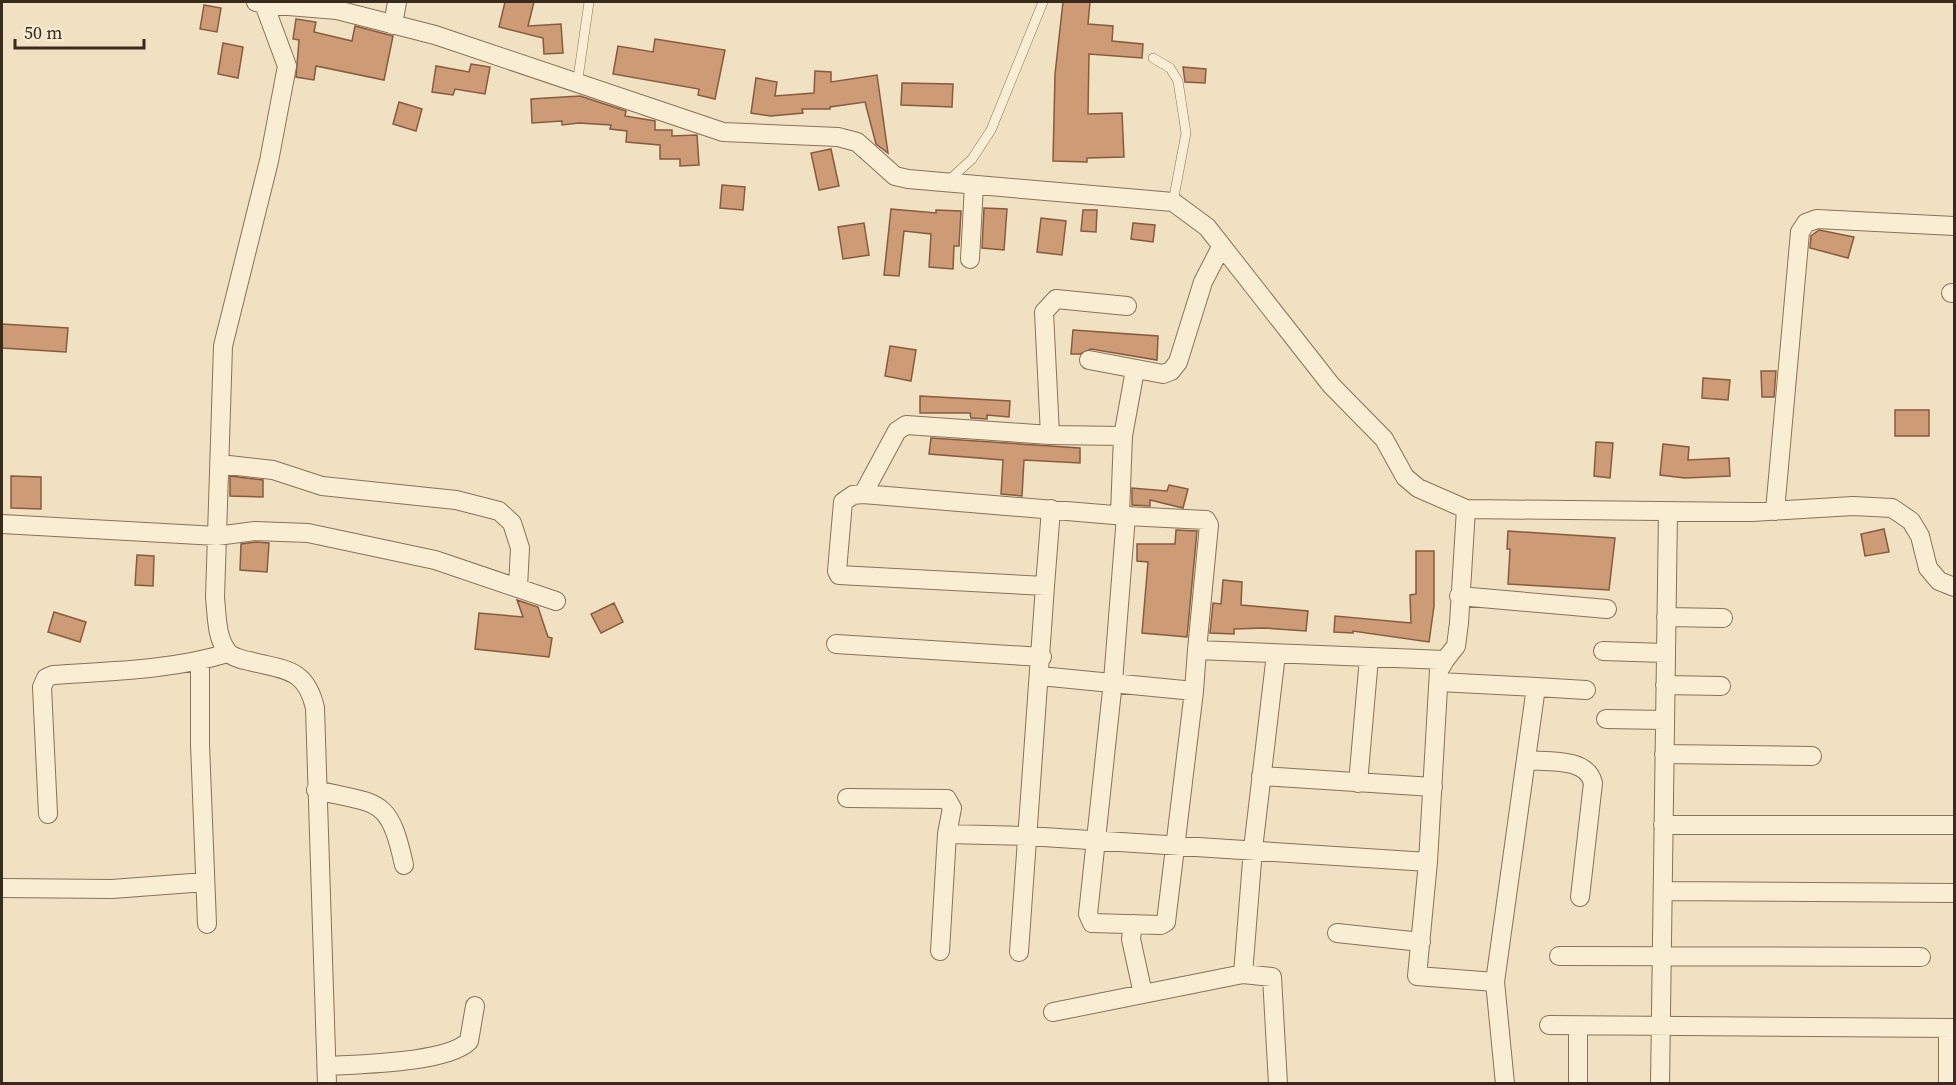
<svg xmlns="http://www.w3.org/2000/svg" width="1956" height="1085" font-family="'Source Serif 4',serif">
	<rect width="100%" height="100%" fill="#efe1c1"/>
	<path fill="#cd9b76" stroke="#885b3e" stroke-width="1.5" d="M505,2h29l-6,24 33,-2 2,29 -19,1 -1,-16 -44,-11z
		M1063,2h27l-2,22 25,2 -1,15 31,3 -1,14 -53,-4 -1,60 34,-1 2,44 -37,1v4l-34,-1 2,-87z
		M204,5l17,3 -4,24 -17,-3z
		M296,19l20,3 -2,10 38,9 3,-15 38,10 -9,44 -68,-14 -2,14 -18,-3 3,-37 -6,-1z
		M655,39l70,11 -10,49 -17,-4 1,-6 -86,-15 5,-28 35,6z
		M223,43l20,4 -5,31 -20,-4z
		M471,64l19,3 -5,27 -30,-5 -2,6 -21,-3 4,-26 33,6z
		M1183,67l23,2 -1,14 -20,-1z
		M815,71l16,1v10l46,-7 11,78 -12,-9 -11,-42 -35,5v2h-28l1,4 -32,3 -20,-3 5,-35 21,4 -2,14 39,-3z
		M902,83l51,1 -1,23 -51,-2z
		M580,96l46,15 -1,5 30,5v9h17v6l25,-1 2,30 -19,1v-7h-20v-14l-34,-3 1,-11 -17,-2 1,-4 -32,-2 -17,2v-4l-30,2 -1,-24z
		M399,102l23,7 -6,22 -23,-7z
		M831,149l8,37 -20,4 -8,-37z
		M722,185l23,2 -2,23 -23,-2z
		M984,208l23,1 -3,41 -22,-2z
		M891,209l45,4v-3l25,1 -2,35h-5l-1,23 -24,-2 2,-33 -27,-3 -5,45 -15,-1z
		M1083,210h14l-1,22 -15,-1z
		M1041,218l25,3 -4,34 -25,-3z
		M864,223l5,32 -26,4 -5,-32z
		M1133,223l22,2 -2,17 -22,-3z
		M1819,230l35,7 -6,21 -38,-10 1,-12z
		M2,324l66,4 -2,24 -64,-4z
		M1073,330l85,6 -1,24 -66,-11 -11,5h-9z
		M890,346l26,4 -5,31 -26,-5z
		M1761,371h15l-2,26h-12z
		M1703,378l27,2 -2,20 -26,-2z
		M920,396l90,5 -1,16 -22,-2v4l-16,-1 -1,-5h-50z
		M1895,410h34v26h-34z
		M931,438l149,10v15l-56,-3 -2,36 -21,-2 2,-34 -74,-6z
		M1596,442l17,1 -3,35 -16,-2z
		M1663,444l26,3 -1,13 41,-2 1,18 -45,2 -25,-3z
		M11,476l30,1v32l-30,-1z
		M230,476l33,4v17l-33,-1z
		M1169,485l19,4 -5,19 -33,-8v6l-18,-1v-17l35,3z
		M1884,529l5,23 -24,4 -4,-22z
		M1176,530l21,1 -10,106 -45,-4 6,-71 -11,-1v-17h38z
		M1508,531l107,7 -6,52 -101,-6 2,-35h-3z
		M256,542l13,1 -2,29 -27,-2 1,-26z
		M1416,551h18v55l-5,36 -76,-11v2l-19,-1 1,-16 76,7 -1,-28 6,-1z
		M137,555l17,1 -1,30 -18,-1z
		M1223,580l19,2 -1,23 67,6 -2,20 -42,-3 -30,1v5l-24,-1 3,-30 8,1z
		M517,600l21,7 10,30 4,1 -3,19 -74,-8 4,-36 44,4z
		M614,603l9,19 -22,11 -10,-19z
		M54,612l32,10 -6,20 -32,-10z"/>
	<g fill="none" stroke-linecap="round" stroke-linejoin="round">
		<defs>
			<path id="service" d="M1153,58l17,10 8,13 8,52 -13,69
				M577,85l12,-83
				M947,182l25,-23 19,-29 52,-128"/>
			<path id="minor" d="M256,2l8,2 73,6 98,25 288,97 115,5 19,5 38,34 13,3 265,23 34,25 124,158 53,54 21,38 13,11 48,21 286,3 101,-6 39,2 19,13 9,15 8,32 11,13 15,6
				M264,4l23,62 -18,95 -46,185 -8,252c2,16 1,41 13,54 4,5 15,8 21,9 36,9 57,7 66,47l12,376
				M393,25l4,-23
				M970,259l4,-74
				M1951,293h3
				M1089,360l74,14 8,-3 7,-9 25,-80 18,-35
				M1050,435l-6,-123 12,-13 71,7
				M220,464l53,6 49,16 134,14 43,11 13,12 8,25 -2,39
				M863,494l263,22 80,4 3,5 -12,125
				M1775,511l25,-279 6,-9 11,-4 137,7
				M1120,514l3,-78
				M1126,516l-13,165 -25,233 4,9 69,2 5,-3 28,-231
				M2,524l215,12 38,-5 53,2 127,27 121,41
				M1045,586l6,-77
				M1459,596l148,13
				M1666,617l57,1
				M836,644l206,13
				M1603,651l62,2
				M1445,660l-6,10 -11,192 -11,114 78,6
				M200,662v82l7,180
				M1040,676l154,15 3,-41 248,10 11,-14 3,-23 7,-114
				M1439,682l97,5
				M1665,685l56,1
				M1606,719l59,1
				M1664,754l148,2
				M1526,760c21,2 61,-3 67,23l-13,114
				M1261,776l172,11
				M1358,783l11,-125
				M316,790c63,15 73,6 88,75
				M847,798l100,1 5,9 -5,26 81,2 400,26
				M48,814l-6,-127 4,-9 7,-3c59,-4 119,-5 175,-22
				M1663,825h291
				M2,888l110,1 93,-7
				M1663,891l291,2
				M1133,924l-2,15 12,55
				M1337,933l84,9
				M940,951l7,-117
				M1019,952l26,-366 -206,-11 -2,-4 6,-69 10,-7 10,-1 34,-63 9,-6 144,10 73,1 12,-66
				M1559,956l362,1
				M1243,974l29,3 6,107
				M1053,1012l190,-38 10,-125 23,-195
				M1549,1025l405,3
				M1948,1028v56
				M327,1066c32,-2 121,-3 142,-25l6,-35
				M1505,1084l-10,-102 41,-295 50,3
				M1578,1084v-58
				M1660,1084l8,-572"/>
		</defs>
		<use href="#service" stroke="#887258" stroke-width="10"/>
		<use href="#minor" stroke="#887258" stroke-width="20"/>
		<use href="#service" stroke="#f9eed4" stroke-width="9"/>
		<use href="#minor" stroke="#f9eed4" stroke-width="18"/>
	</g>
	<rect width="1956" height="1085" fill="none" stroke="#382a1d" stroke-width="6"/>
	<path d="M15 39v9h129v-9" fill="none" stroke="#382a1d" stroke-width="3"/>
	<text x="24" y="39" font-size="18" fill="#382a1d" stroke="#f6ebd1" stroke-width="4.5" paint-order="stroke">50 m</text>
</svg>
